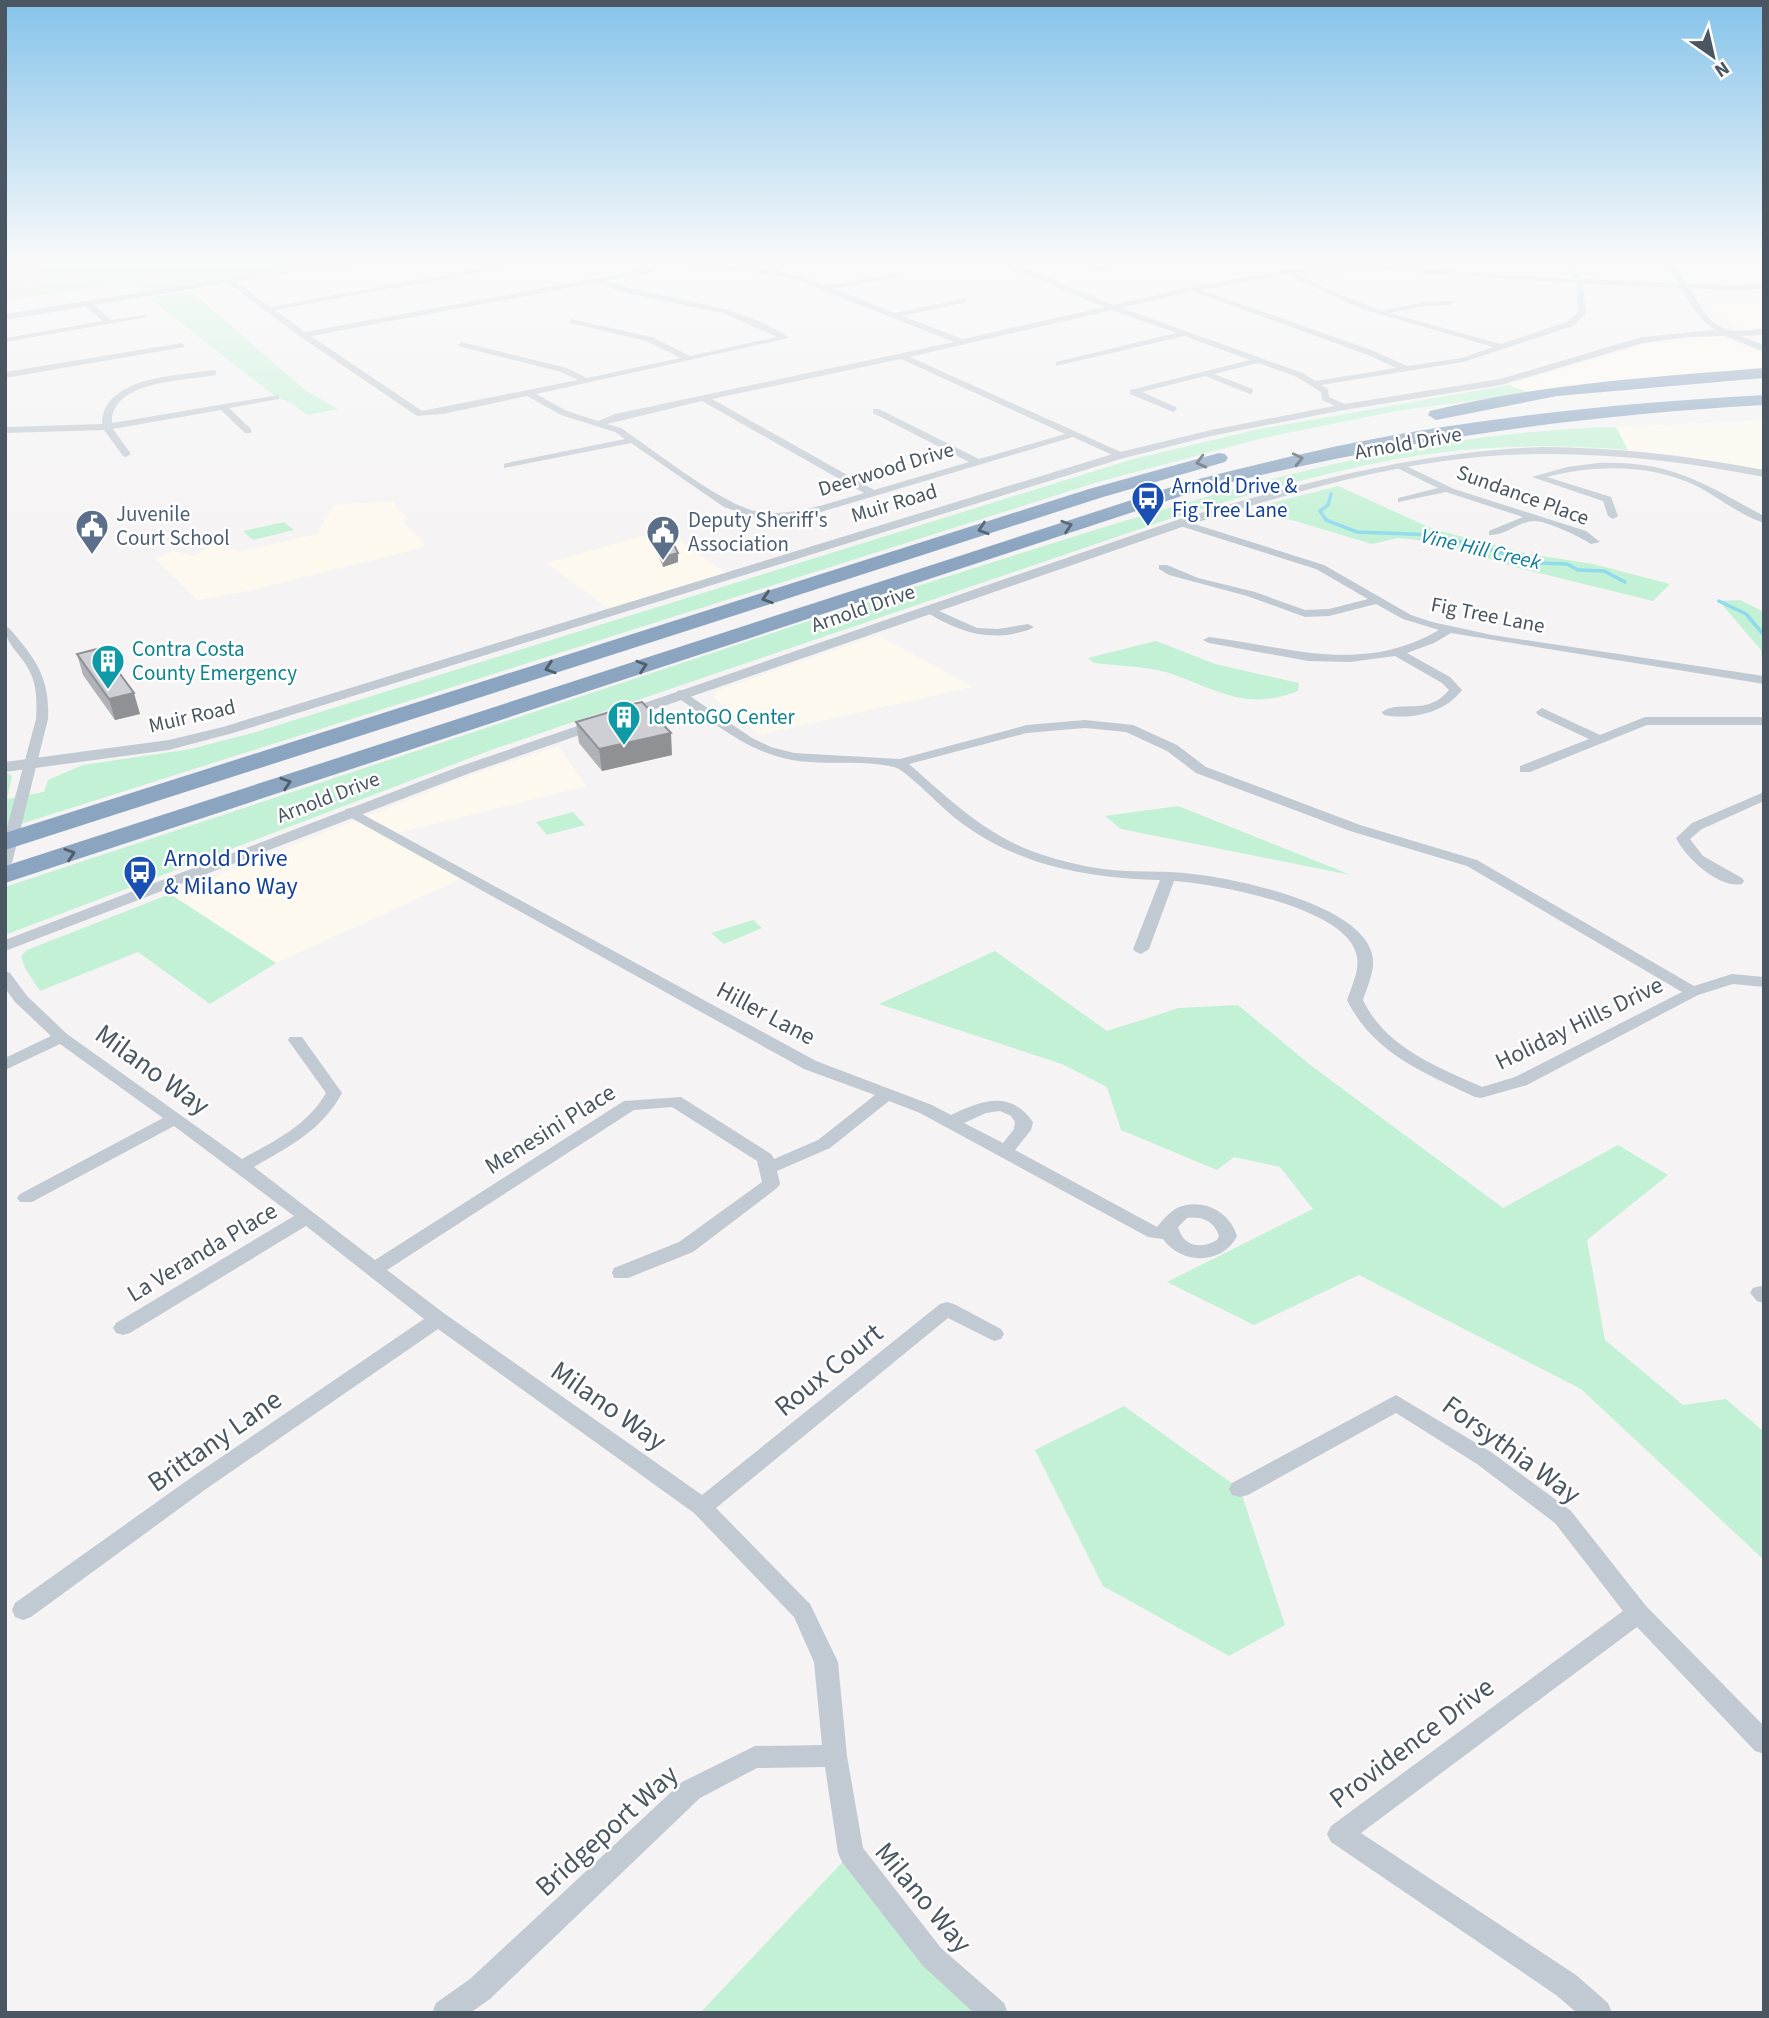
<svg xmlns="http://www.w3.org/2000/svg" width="1769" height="2018" font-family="'Source Sans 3',sans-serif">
	<rect width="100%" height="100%" fill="#f5f3f3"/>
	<path fill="#fdf9ef" d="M1707,302h50l7,5v33l-48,-26z
		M1720,336l44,19v12l-234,26 -21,-8 137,-41z
		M1764,420v50l-87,-15 -49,-5 -12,-23z
		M395,501l1,8 10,6 -2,8 19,18 2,4 -3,3 -178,44 -46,8 -43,-41 18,-8 20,5 21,-11 28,6 76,-17 15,-29z
		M663,530l66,45 -117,36 -65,-48z
		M878,635l95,52 -214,48 -45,-37 2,-7z
		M558,746l28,40 -197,49 76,42 -189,86 -106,-69 304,-120z"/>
	<path fill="#e6e4e5" d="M5,262h30l23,22 -28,4 7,8 -32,5z"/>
	<path fill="#c3f1d5" d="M35,262h303l-194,29 -13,-10 -94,15 -8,-8 28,-4z
		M191,291l114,99 33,19 -31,6 -17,-13 -14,-5 -127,-99z
		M1509,385l21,8 -128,17 -139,28 -165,44 -1093,347v-57l7,4 -5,23 37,-7 4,-12 35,-15 108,-16 65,-17 874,-272 124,-30z
		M1616,427l12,23c-55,-5 -110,-5 -165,0 -97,9 -198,40 -291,68l-681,232 -486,185v-48c262,-87 524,-173 785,-260 94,-31 188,-60 282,-90 181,-56 353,-105 544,-110z
		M1338,486l95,43 96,25 64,10 77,20 -17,17 -142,-35 -73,-24 -40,-4 -26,6 -120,-36z
		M284,522l10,8 -41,10 -10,-9z
		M1740,600l24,12v63l-3,-25 -42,-49z
		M1156,641l59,23 84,19 -1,8c-53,21 -81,-2 -129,-18 -23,-7 -51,-7 -75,-10l-6,-5z
		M1178,806l173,69 -230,-46 -16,-13z
		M573,812l12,13 -38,10 -11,-13z
		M170,894l106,69 -66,41 -72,-52 -98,39 -15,-23 -4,-12 6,-6z
		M753,920l9,8 -38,16 -13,-11z
		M995,951l112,80 72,-23 59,-3 71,59 194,144 115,-63 50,30 -81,65 18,100 78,65 43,-6 38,33v128l-183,-171 -222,-114 -105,50 -87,-43 146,-73 -33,-42 -46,-10 -17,13 -96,-40 -14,-43 -45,-23 -183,-60z
		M1124,1406l116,83 45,136 -56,31 -126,-70 -68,-136z
		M851,1853l143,160h-294z"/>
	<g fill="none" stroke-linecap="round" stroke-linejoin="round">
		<path stroke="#90daee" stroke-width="3.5" d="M1331,494l-3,11 -8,6 6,9 31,12 79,3 103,28 28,1 11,6 26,1 21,11
			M1719,601l27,13 18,21"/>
		<path fill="#c1cad2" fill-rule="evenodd" d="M517,262h17l-259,48 30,22 337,-62 12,-6 -5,-2h32l86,8 21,-8h11l-23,9 26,5 24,10 70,-13 3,4 -65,12 61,24 72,-15v4l-65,14 61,23 142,-32 -79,-32 -37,-13h12l31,9 81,34 79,-18 95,-17 101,-3 186,12 -11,-17h8l11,17 149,7 33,-1v4l-33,1 -148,-6 3,29 -13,13 -110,36 -142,23 7,4 1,8 18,8v4l-3,1 -22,-10 -1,-8 -24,-15 -39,-14 -44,11 39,15v4l-3,1 -45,-18 -63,16 34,15 1,2 -4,3 -43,-18v-4l120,-30 -66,-24 -128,30v-4l120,-29 -64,-23 -202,47 213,96v4h-6l-44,-20 -259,77 -55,5 -35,-12 -93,-64 -127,25v-4l3,-1 118,-24 -10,-7 -54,-17 -34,-19 -84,18 -26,2 -116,-79 -77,-57 7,-2 39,29zM664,265l104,9 29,6 157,62 -339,72 -17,7 -31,-10 -31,-17 253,-56c-50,-36 -126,-38 -184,-57l42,-7zM1388,271l188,12 2,29 -11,10 -66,22 -112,-31 35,-7 26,-1 3,-4 -29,1 -42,9 -41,-16 -45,-21zM1286,274l76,35 131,38 -31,11 -55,8 -33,-15 -173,-61zM595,283l35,11 93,19 54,24 -87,19 -38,-19 -82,-18v4l76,18 35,17 -94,20 -20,-10 -106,-26 -3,4 103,26 17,8 -156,31 -111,-75zM1192,291l176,64 28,13 -81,13 -12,-8 -182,-65zM901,359l164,75 -86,25 -100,-50h-6v4l96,49 -95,28 -162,-91zM702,401l162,92c-28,8 -76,25 -105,19 -36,-6 -105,-62 -138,-84l-14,-4z
			M1076,262c9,0 19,6 28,5 12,-1 22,-5 34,-5l-37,10z
			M85,302h6l20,18 33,-5 4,2 -143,25v-4l98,-17 -18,-15z
			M182,343l3,4 -180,31v-6z
			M213,370l3,1v4c-31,6 -105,5 -104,48l167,-28v4l-50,9 22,21v4h-6l-24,-23 -108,19 18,25 -5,3 -3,-1 -19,-26 -99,3v-6l97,-3c1,-48 76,-48 111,-54z
			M1400,463l54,26 132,42 14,11 -9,2c-10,-7 -46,-24 -58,-23 -15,1 -28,15 -44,14v-4l34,-14 -77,-25 -48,10v-4l40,-10 -41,-20 -2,-2z
			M1598,463c72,-3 105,20 166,53v7c-24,-8 -45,-25 -67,-37 -46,-22 -101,-22 -150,-9l64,20 7,19 -5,3 -5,-3 -5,-15 -71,-24 35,-10z
			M1177,521h8l139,44 87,50 21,7 60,13 272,41v8l-313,-51 -17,10 -27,10 43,24 12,13c-17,23 -51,30 -78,25l-2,-3c17,-13 45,5 67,-22l-7,-7 -47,-27 -45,6 -42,-1 -99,-18 -6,-3 6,-3c81,10 153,38 230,-7l-36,-11 -27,-15 -47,12 -24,1 -58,-21 -78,-21 -10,-6v-4h8l31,13 57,14 50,18 24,-1 39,-10 -52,-30 -139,-44z
			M928,606l49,22 21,1 30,-5 6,3c-6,4 -13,5 -21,7 -34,6 -60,-6 -89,-23v-4z
			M5,627l4,1c26,30 41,49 39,91l-36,144 -7,4v-32l31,-116c1,-17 1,-34 -7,-49 -8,-16 -24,-26 -24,-43z
			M681,690l71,48 19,9 23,6 106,6 127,-34 58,-5 48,5 44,20 29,22 154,58 117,35 217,126 38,-12 32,3v10l-31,-3 -35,11 -171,90 -46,13 -6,-1c-51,-24 -102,-44 -128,-97 5,-15 14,-32 9,-47 -13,-46 -140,-69 -182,-72l-25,68 -8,5 -5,-2 -3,-3 27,-69c-74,-2 -146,-15 -205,-62 -13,-10 -50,-49 -61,-51 -33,-8 -69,-1 -102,-7 -45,-8 -79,-38 -115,-63v-6zM1085,728l41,4 41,19 29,22 154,58 117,35 215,126 -167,85 -33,10c-46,-21 -96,-39 -119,-87 5,-15 13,-31 9,-46 -12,-50 -135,-75 -179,-80 -30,-4 -60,-1 -90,-5 -21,-3 -42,-8 -63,-15 -52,-17 -90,-54 -131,-90l118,-31z
			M1542,708l58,27 45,-18h119v8h-117l-117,47h-10v-6l69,-27 -51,-24 -2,-3z
			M1764,792v9l-62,28 -12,10 13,17 39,22 2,3 -2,3c-23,5 -57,-27 -66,-46l16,-15z
			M351,808l465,253 116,44 19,10c30,-14 59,-26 82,7l-2,8 -16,20 142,77c4,-5 12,-15 20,-19 24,-11 53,3 60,28 -14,29 -56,29 -74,3l-15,-2 -228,-124 -31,-12 -59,47 -53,23 3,13 -3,4 -84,64 -65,26h-14l-2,-5 2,-5 65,-26 83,-60 -5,-21 -85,-54 -38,3 -247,160 58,44 257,181 238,-191 7,-2 7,2 47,25 3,5 -3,5 -7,2 -46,-23 -232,190 94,96 28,58 9,94 16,92 78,100 63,55 4,10h-34l-51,-47 -81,-104 -4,-9 -13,-86 -68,1 -57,30 -210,201 -20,14h-38l4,-10 34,-24 212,-197 73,-36 67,-1 -8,-83 -20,-45 -100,-104 -256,-184 -232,160 -175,128 -8,3 -8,-3 -3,-7 3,-7 177,-126 232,-158 -118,-93 -176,107 -7,2 -7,-2 -3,-5 3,-5 178,-107 -120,-90 -142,76h-12l-3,-4 3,-4 143,-76 -103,-74 -55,26v-12l46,-22 -36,-34 -10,-14v-17l5,2 17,23 40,38 175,125c32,-18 65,-33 84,-66l-38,-53 2,-3h12l40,56c-20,37 -52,53 -88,74l121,93 249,-159 57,-4 90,57 3,5 44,-19 57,-45 -71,-26 -458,-254 -2,-3 2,-3zM1000,1111l11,5 4,6 -1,7 -11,14 -39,-20 22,-10zM1187,1218c15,-2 27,3 32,18l-2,4c-17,10 -34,6 -39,-13z
			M1760,1286l4,1v16l-7,-2 -7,-8 3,-5z
			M1396,1395l95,57 80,59 75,95 118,120v28l-9,-3 -118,-124 -276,206 215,142 32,28 4,10h-35l-21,-18 -225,-153 -4,-8 4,-8 292,-215 -68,-88 -78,-59 -81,-51 -148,82 -8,2 -8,-2 -3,-6 3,-6z"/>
		<path fill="#c1cad2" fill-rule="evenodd" d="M329,262h49l-36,8 -4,-3 -58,7 -275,46v-6z
			M1663,262h9l3,3c17,20 26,59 54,65 10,2 24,-1 35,-1v6l-24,1 24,9v7l-39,-16 -37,1 -45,6 -142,42 -157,25 -133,26 -87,22 -891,275 -64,17 -164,22v-10l164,-22 54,-13 893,-274 95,-23 133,-26 156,-25 142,-42 73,-7c-25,-17 -32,-46 -52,-68z
			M1541,447c75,0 149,9 223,23v7c-98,-19 -196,-29 -295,-19 -97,10 -191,39 -284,68l-715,247 -465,178v-11l453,-173 719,-247c119,-36 238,-68 364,-73z"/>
		<path fill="#8ba5c1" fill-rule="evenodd" d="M1764,368v10l-207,18 -121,24 -8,-5 2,-4c110,-27 221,-34 334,-43z
			M1764,395v10c-193,11 -377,37 -564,85l-1195,393v-17l1182,-384c82,-21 165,-41 249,-54 109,-17 218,-27 328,-33z
			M1219,453l6,1 3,4 -3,4 -122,35 -1098,353v-17l1084,-344z"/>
	</g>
	<path fill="#b0b2b7" d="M655,541l23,21 -15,5 -7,-17z
		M77,654l63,60 -25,6 -32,-45z
		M618,707l54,48 -70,16 -23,-28 -3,-21 42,-13z"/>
	<path fill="#909195" d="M678,553v9l-15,5v-10z
		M134,693l6,21 -25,6 -6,-21z
		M671,733l1,22 -70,16 -3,-22z"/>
	<path fill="#cdcfd5" stroke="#909195" stroke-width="2" d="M671,539l7,14 -15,4 -8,-16z
		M101,648l33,45 -25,6 -32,-45z
		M642,702l29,31 -72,16 -23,-27 44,-13 -2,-2z"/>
	<defs><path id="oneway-chevron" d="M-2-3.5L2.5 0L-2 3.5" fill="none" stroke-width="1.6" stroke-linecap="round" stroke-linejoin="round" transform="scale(1.75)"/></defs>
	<g stroke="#505e6b">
		<use href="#oneway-chevron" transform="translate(1298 459) rotate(-13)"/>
		<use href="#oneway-chevron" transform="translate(1201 462) rotate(166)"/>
		<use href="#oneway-chevron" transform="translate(1067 526) rotate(-18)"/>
		<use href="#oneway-chevron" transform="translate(983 529) rotate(162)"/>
		<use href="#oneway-chevron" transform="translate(767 598) rotate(162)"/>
		<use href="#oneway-chevron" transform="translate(642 666) rotate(-18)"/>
		<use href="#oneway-chevron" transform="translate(550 668) rotate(162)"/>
		<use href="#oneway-chevron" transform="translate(286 783) rotate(-18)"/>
		<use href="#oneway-chevron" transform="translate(70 854) rotate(-18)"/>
	</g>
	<linearGradient id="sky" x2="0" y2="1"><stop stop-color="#85c3ea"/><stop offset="0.48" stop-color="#fafafa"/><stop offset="1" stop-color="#fafafa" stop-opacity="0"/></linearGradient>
	<rect width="1769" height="545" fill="url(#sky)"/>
	<defs>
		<symbol id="bus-pin" viewBox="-11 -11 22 30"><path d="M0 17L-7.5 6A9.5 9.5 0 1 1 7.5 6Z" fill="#1a4fb4" stroke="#fff"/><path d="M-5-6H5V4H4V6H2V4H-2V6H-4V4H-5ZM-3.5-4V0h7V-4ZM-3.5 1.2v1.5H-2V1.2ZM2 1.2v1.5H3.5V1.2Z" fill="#fff"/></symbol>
		<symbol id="civic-pin" viewBox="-11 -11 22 30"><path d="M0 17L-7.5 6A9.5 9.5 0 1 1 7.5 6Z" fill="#5c6f8a" stroke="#fff"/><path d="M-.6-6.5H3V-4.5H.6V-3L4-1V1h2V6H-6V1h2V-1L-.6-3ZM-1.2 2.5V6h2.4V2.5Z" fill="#fff"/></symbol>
		<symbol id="building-pin" viewBox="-11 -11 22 30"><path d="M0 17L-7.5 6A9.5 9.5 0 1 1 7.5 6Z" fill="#0f9aa8" stroke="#fff"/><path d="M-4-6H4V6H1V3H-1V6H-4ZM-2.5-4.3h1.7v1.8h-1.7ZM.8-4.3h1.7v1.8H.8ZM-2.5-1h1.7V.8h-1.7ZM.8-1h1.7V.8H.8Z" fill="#fff"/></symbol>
	</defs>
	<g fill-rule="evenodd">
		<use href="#bus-pin" x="1129" y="479" width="38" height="52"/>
		<use href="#civic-pin" x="73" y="507" width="38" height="52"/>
		<use href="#civic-pin" x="644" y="513" width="38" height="52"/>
		<use href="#building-pin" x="89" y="642" width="38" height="52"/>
		<use href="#building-pin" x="605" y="698" width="38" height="52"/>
		<use href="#bus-pin" x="121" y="853" width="38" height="52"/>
	</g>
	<g text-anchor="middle" stroke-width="5" stroke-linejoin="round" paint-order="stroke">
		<g font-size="21" fill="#4a5661" stroke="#fff">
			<text transform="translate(1408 443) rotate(-10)" y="7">Arnold Drive</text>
			<text transform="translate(886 469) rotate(-17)" y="7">Deerwood Drive</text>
			<text transform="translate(1523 495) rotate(20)" y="7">Sundance Place</text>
			<text transform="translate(894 503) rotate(-17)" y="7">Muir Road</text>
			<text transform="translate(863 608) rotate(-19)" y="7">Arnold Drive</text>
			<text transform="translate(1488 615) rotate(11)" y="7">Fig Tree Lane</text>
			<text transform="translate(192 716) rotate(-13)" y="7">Muir Road</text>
			<text transform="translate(328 797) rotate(-21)" y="7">Arnold Drive</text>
		</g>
		<g font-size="21" fill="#164399" stroke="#fff" text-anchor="start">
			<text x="1172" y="493">Arnold Drive &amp;<tspan x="1172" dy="24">Fig Tree Lane</tspan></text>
		</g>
		<g font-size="21" fill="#4e5e75" stroke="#fff" text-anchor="start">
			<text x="116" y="521">Juvenile<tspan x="116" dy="24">Court School</tspan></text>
			<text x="688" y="527">Deputy Sheriff's<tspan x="688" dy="24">Association</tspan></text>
		</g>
		<g font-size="21" font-style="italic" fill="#0c7c9b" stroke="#fff">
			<text transform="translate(1481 549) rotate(13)" y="7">Vine Hill Creek</text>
		</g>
		<g font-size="21" fill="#0d838f" stroke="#fff" text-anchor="start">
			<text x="132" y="656">Contra Costa<tspan x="132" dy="24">County Emergency</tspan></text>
			<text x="648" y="724">IdentoGO Center</text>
		</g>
		<g font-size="24" fill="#164399" stroke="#fff" text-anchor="start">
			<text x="164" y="866">Arnold Drive<tspan x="164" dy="28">&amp; Milano Way</tspan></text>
		</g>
		<g font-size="24" fill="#4a5661" stroke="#fff">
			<text transform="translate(766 1013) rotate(28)" y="8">Hiller Lane</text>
			<text transform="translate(1579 1023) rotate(-26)" y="8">Holiday Hills Drive</text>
			<text transform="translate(550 1129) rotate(-32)" y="8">Menesini Place</text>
			<text transform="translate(202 1252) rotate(-31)" y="8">La Veranda Place</text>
		</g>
		<g font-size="28" fill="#4a5661" stroke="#fff">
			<text transform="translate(153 1069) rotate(36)" y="10">Milano Way</text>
			<text transform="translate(828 1369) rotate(-39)" y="10">Roux Court</text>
			<text transform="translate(609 1405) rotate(35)" y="10">Milano Way</text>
			<text transform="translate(214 1440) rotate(-35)" y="10">Brittany Lane</text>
			<text transform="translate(1512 1449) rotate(36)" y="10">Forsythia Way</text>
			<text transform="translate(1411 1742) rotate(-37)" y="10">Providence Drive</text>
			<text transform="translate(606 1830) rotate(-42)" y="10">Bridgeport Way</text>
			<text transform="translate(924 1897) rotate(50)" y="10">Milano Way</text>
		</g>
	</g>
	<rect width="1769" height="2018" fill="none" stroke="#4a5661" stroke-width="14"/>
	<g transform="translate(1713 56) rotate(146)" stroke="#ffffff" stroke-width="5" paint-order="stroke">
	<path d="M0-5L12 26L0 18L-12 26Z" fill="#4a5661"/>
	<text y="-10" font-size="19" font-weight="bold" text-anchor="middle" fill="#4a5661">N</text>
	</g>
</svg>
